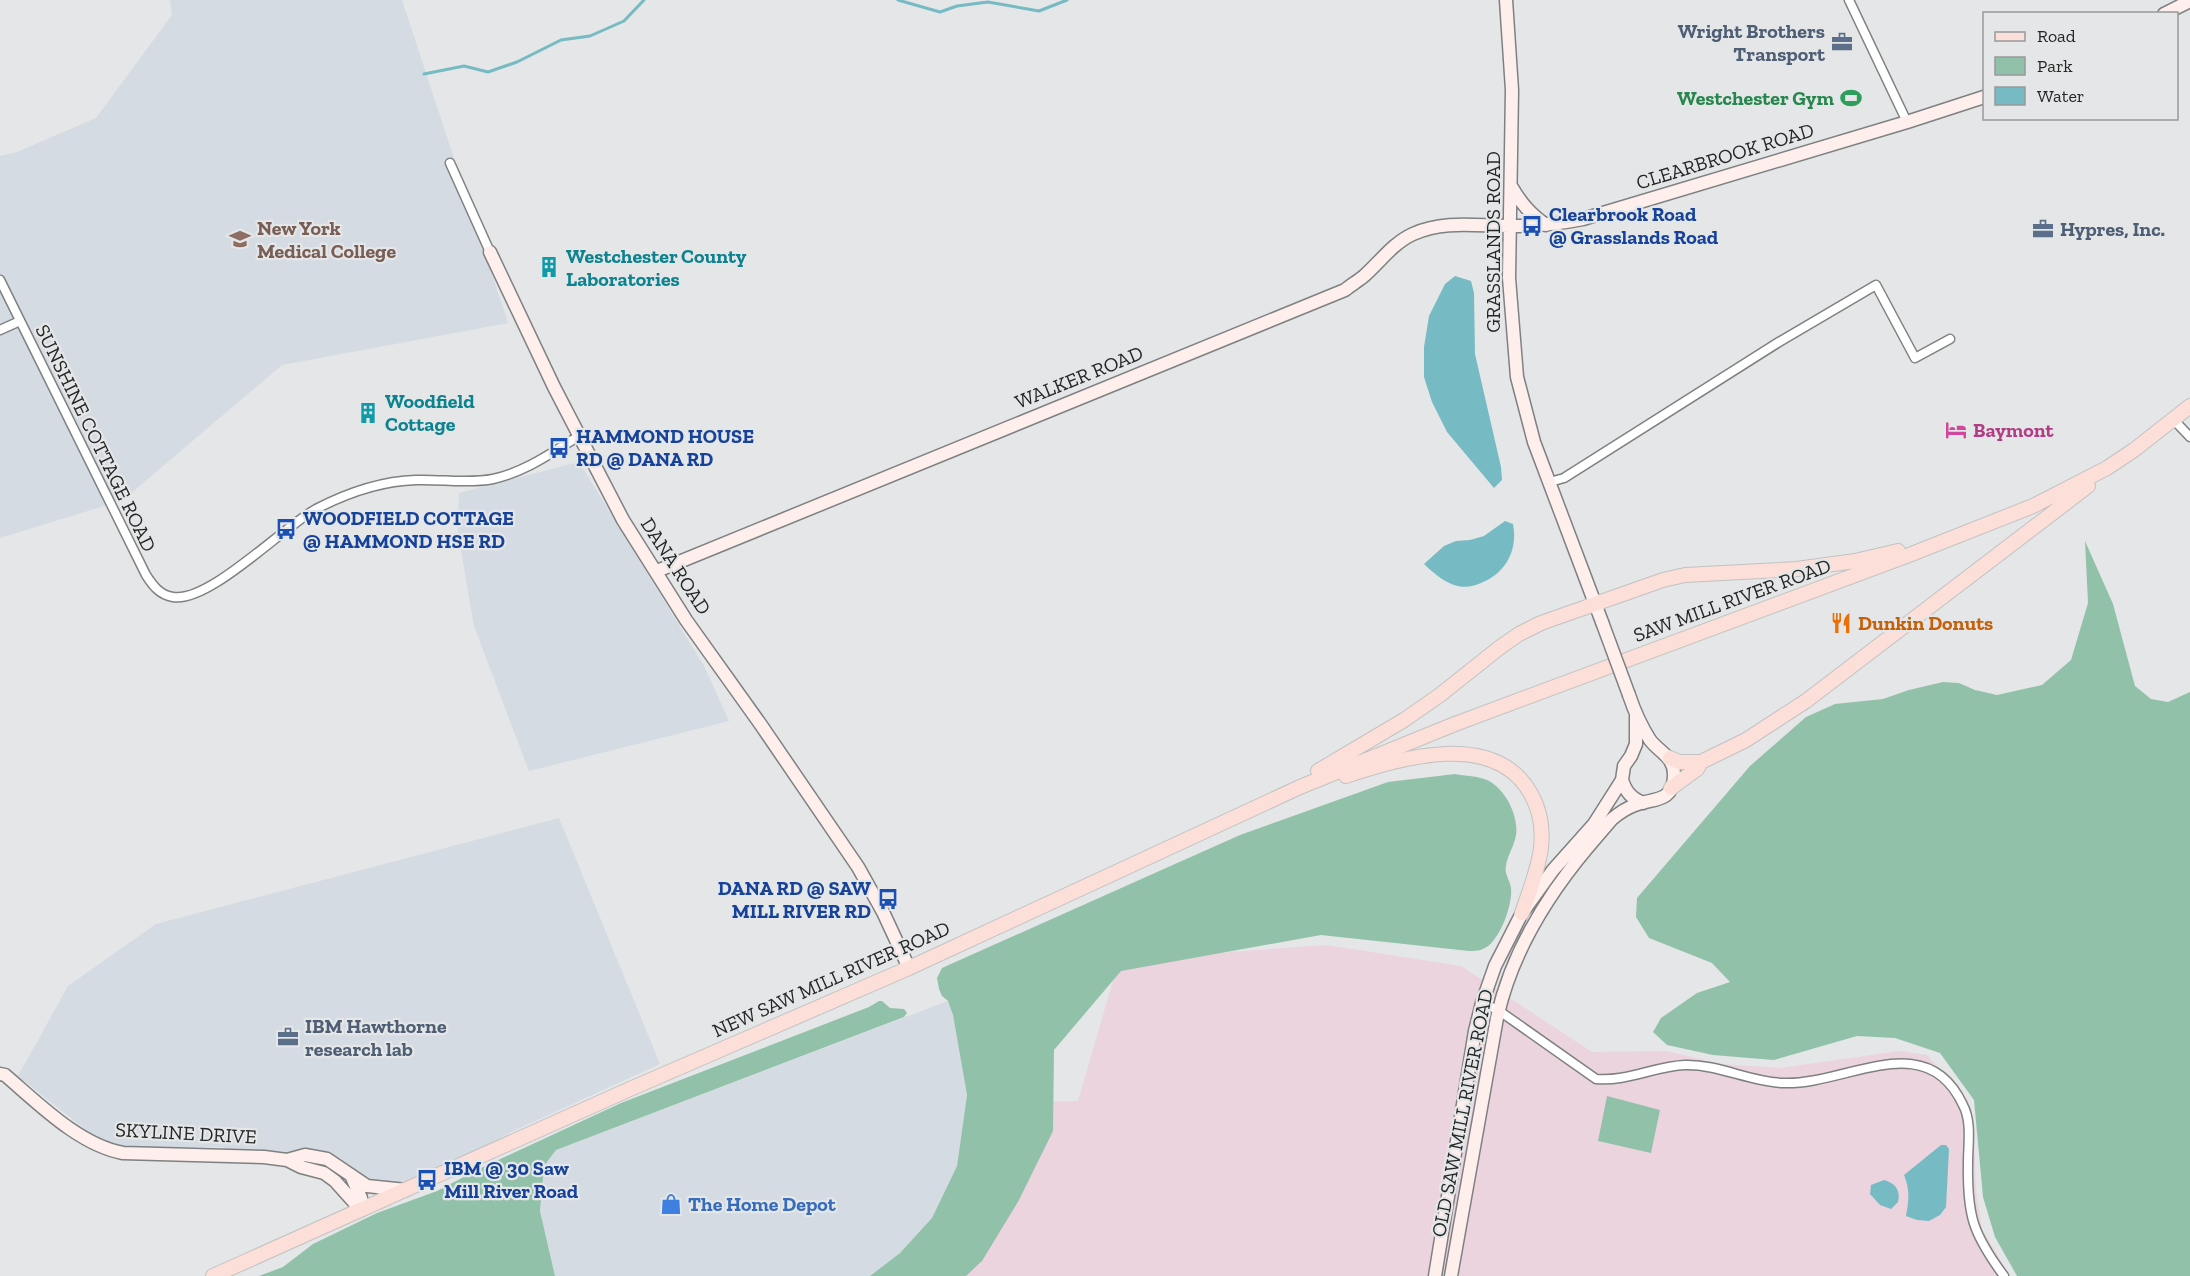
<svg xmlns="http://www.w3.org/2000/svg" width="2190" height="1276" font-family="'Zilla Slab',serif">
	<rect width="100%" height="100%" fill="#e4e6e7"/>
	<path fill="#d4dbe2" d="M170,0h232l106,323 -226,42 -159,135 -123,38v-382l17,-4 79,-34 76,-103z
		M579,462l125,204 25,55 -200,50 -55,-145 -16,-94 1,-39z
		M559,818l101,246 -151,69 -103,57 -119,-30 -67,-13 -97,1 -31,-13 -74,-59 50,-90 88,-62z
		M948,1001l5,14 14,80 -10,71 -25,52 -32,35 -30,23h-315l-15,-65 4,-45 12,-16z"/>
	<path fill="#ecd4df" d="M1327,945l134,21 131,86 75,-1 54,13 59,4 119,-17 28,4 40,44 7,40 2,51 6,39 28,47h-1059l89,-174 38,-1 41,-141z"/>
	<path fill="#92c1aa" d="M2085,541l28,63 22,82 16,13 17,3 22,-10v584h-173l-22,-39 -12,-40 -9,-97 -34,-47 -45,-15 -38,-2 -83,24 -61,-5 -46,-10 -14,-13 8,-14 36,-25 33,-11 -18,-19 -63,-25 -13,-21 1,-19 113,-132 56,-49 29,-13 48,-5 26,-9 34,-8 16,1 16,7 22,5 45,-10 29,-25 17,-57z
		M1455,774c10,2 23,2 32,6 18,8 32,36 29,55 -2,12 -9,21 -10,31 -2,8 4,14 5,22 2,17 -12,55 -28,61 -4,2 -10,2 -14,2l-148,-16 -200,36 -67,79 -1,81 -34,69 -37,61 -16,15h-96l30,-23 32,-35 25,-52 10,-71 -14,-80 -5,-14 -6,-5 -3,-7 -2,-11 5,-10 298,-133 148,-53z
		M879,1001h3l8,7 14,1 3,4 -3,4 -348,133 -12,16 -4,45 15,65h-296l24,-9 30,-23 64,-31 60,-22 42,-22 142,-66 248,-96z
		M1607,1096l53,14 -9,43 -53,-12z"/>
	<path fill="#76bbc3" d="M1455,276l16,5 3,12 1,61 26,113 1,13 -8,8 -47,-56 -15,-30 -8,-25v-30l5,-31 16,-32z
		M1505,521l8,3c5,26 -7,49 -32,59 -8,4 -19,5 -27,2 -11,-4 -22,-13 -30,-21l20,-18 12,-5 14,-1 14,-4z
		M1941,1145h5l3,4 -3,58 -6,8 -11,6 -12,-1 -11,-4c3,-17 4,-25 -2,-41z
		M1884,1180c11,3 17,10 14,22l-7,7 -11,-4 -10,-11 1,-9z"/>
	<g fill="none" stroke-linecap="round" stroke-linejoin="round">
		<path stroke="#76bbc3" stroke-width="3" d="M898,0l42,12 17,-6 31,-4 51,9 28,-11
			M424,74l40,-8 24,6 29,-10 44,-22 29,-4 34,-15 20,-21"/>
		<defs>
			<path id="street" d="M1849,0l58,122
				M450,163l40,89
				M0,280l146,295c7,11 14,20 27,22 36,6 110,-70 143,-88 31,-16 64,-28 100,-29 25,-1 52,4 77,-1 32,-7 58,-26 86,-43
				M0,330l20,-9
				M2173,419l17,18
				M1550,482l14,-4 215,-136 97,-57 39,73 35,-19
				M1482,1003l16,7 98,69c31,3 59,-13 89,-14 33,-1 65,17 98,18 62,3 143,-58 180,22 9,17 5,39 5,58 -1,53 5,71 36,113"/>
			<path id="secondary" d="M1506,0l6,90 -3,188 8,99 17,65 68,180
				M2164,14l26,-13
				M1511,186c10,17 19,28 35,39
				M490,252l64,135 69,133 63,100 75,105 97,142 25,45 26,56
				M657,571l688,-281c6,-5 13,-9 19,-14 16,-14 29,-33 49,-42 31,-14 63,-8 96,-8 25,0 49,-2 74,-7l324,-97 77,-25
				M1622,780c4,12 9,18 21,23
				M0,1074l5,1c33,28 74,70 118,78l141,4 23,3 14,7 23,6 11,8 26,29
				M287,1160l18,-5 22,4 40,27 39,4
				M351,1175l10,23v12
				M1435,1276l40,-245 7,-28 13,-37 27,-53 31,-43 41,-46 28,-44 2,-14 7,-10 5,-12v-28
				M1451,1276l46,-258c14,-64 49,-121 91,-171 8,-9 16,-19 24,-28 6,-5 15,-11 23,-14 18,-7 38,-2 39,-29 1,-19 -14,-23 -24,-36 -9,-14 -16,-30 -21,-45"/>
			<path id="primary" d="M1670,758l9,4h22l45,-22 60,-39 282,-215
				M1318,771l86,-51 36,-25 59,-47 20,-14 22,-11 122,-43 22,-5 112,-6 58,-8 43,-10
				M1346,776c55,-18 149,-47 185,18 9,16 12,36 10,54 -3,23 -12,44 -19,65
				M1671,788l26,-19 4,-7
				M213,1276l417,-187 279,-121 391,-181 155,-63 454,-169 124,-49 74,-38 27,-18 56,-44"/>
		</defs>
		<use href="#street" stroke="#7f8081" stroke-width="11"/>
		<use href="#secondary" stroke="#7f8081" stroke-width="15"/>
		<use href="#primary" stroke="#c2c2c2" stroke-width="16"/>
		<use href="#street" stroke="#fff" stroke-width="8"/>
		<use href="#secondary" stroke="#feefec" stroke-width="12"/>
		<use href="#primary" stroke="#fcdfd8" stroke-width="14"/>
		<defs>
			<path id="secondary-bridge" d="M1602,622l27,73"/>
		</defs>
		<use href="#secondary-bridge" stroke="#7f8081" stroke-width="15" stroke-linecap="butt"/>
		<use href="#secondary-bridge" stroke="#feefec" stroke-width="12"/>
	</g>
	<defs>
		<symbol id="office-bare" viewBox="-9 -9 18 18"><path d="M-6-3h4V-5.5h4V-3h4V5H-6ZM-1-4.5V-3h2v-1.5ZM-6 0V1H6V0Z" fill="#5c6f8a" stroke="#e4e6e7" stroke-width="2.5" paint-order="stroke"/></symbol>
		<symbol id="stadium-bare" viewBox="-9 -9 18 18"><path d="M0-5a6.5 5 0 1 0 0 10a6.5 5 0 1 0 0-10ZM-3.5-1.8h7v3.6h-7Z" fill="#2e9e5b" stroke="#e4e6e7" stroke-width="2.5" paint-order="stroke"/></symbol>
		<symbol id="bus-bare" viewBox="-9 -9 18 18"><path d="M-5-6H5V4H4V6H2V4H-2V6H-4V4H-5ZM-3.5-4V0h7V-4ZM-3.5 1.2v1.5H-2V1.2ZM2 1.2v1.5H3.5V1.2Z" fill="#1a4fb4" stroke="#e4e6e7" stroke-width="2.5" paint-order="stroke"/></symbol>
		<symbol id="university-bare" viewBox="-9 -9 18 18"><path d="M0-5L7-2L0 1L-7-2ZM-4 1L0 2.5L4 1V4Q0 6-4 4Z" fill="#8d6e63" stroke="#e4e6e7" stroke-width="2.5" paint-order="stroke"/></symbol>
		<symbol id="building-bare" viewBox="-9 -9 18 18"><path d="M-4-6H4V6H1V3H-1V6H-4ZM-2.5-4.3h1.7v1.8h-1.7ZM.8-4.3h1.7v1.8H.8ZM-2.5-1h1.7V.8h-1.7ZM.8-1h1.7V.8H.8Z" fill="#0f9aa8" stroke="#e4e6e7" stroke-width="2.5" paint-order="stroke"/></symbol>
		<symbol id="hotel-bare" viewBox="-9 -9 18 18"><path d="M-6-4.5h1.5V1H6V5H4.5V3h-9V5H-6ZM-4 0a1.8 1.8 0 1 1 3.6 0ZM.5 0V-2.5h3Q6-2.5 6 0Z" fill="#d1479c" stroke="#e4e6e7" stroke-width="2.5" paint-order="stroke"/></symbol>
		<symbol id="restaurant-bare" viewBox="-9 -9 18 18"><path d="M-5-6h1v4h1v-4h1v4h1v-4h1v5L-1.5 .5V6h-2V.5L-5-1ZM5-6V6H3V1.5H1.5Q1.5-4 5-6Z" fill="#e8710a" stroke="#e4e6e7" stroke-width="2.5" paint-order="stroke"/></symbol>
		<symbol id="shop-bare" viewBox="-9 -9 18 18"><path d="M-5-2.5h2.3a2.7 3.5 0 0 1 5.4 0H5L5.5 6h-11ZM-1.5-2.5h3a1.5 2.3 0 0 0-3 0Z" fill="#3f7fe0" stroke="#e4e6e7" stroke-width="2.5" paint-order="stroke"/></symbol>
	</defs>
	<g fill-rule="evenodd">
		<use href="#office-bare" x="1827" y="27" width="30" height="30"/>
		<use href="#stadium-bare" x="1836" y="83" width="30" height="30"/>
		<use href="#bus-bare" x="1517" y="211" width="30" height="30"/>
		<use href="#office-bare" x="2028" y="214" width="30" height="30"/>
		<use href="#university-bare" x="225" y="224" width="30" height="30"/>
		<use href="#building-bare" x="534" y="252" width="30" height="30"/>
		<use href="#building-bare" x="353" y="398" width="30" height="30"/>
		<use href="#hotel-bare" x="1941" y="415" width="30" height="30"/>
		<use href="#bus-bare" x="544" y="433" width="30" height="30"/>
		<use href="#bus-bare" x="271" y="514" width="30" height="30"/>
		<use href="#restaurant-bare" x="1826" y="608" width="30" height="30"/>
		<use href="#bus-bare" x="873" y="884" width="30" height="30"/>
		<use href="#office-bare" x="273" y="1022" width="30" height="30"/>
		<use href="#bus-bare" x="412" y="1165" width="30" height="30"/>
		<use href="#shop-bare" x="656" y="1189" width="30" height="30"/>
	</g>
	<g text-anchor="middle" stroke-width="4.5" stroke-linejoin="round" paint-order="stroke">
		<g font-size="20" font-weight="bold" fill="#4e5e75" stroke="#e4e6e7" text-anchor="start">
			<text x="1825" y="38" text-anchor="end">Wright Brothers<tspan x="1825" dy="23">Transport</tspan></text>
			<text x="2060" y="236">Hypres, Inc.</text>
			<text x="305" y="1033">IBM Hawthorne<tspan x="305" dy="23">research lab</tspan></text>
		</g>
		<g font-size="20" font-weight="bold" fill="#27864d" stroke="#e4e6e7" text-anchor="end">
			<text x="1834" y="105">Westchester Gym</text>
		</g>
		<g font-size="20" fill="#252626" stroke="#e4e6e7">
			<text transform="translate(1725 156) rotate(-17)" y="7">CLEARBROOK ROAD</text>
			<text transform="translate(1493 242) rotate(-90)" y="7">GRASSLANDS ROAD</text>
			<text transform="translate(1079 377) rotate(-22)" y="7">WALKER ROAD</text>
			<text transform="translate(96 438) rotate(64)" y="7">SUNSHINE COTTAGE ROAD</text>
			<text transform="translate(676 566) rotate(57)" y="7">DANA ROAD</text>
			<text transform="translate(1732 600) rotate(-20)" y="7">SAW MILL RIVER ROAD</text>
			<text transform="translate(831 979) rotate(-24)" y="7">NEW SAW MILL RIVER ROAD</text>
			<text transform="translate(1462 1113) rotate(-79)" y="7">OLD SAW MILL RIVER ROAD</text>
			<text transform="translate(186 1133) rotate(3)" y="7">SKYLINE DRIVE</text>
		</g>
		<g font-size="20" font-weight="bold" fill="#164399" stroke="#e4e6e7" text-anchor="start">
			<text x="1549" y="221">Clearbrook Road<tspan x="1549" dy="23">@ Grasslands Road</tspan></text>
			<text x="576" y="443">HAMMOND HOUSE<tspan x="576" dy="23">RD @ DANA RD</tspan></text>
			<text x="303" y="525">WOODFIELD COTTAGE<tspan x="303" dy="23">@ HAMMOND HSE RD</tspan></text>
			<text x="871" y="895" text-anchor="end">DANA RD @ SAW<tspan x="871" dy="23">MILL RIVER RD</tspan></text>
			<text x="444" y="1175">IBM @ 30 Saw<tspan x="444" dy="23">Mill River Road</tspan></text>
		</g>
		<g font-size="20" font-weight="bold" fill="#785e54" stroke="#e4e6e7" text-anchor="start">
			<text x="257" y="235">New York<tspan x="257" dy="23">Medical College</tspan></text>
		</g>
		<g font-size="20" font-weight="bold" fill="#0d838f" stroke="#e4e6e7" text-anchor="start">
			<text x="566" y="263">Westchester County<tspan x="566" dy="23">Laboratories</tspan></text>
			<text x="385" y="408">Woodfield<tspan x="385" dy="23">Cottage</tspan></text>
		</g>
		<g font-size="20" font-weight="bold" fill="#b23c85" stroke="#e4e6e7" text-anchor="start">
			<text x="1973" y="437">Baymont</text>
		</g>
		<g font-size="20" font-weight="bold" fill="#c56008" stroke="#e4e6e7" text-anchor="start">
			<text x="1858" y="630">Dunkin Donuts</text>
		</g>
		<g font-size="20" font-weight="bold" fill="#366cbe" stroke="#e4e6e7" text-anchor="start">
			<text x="688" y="1211">The Home Depot</text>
		</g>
	</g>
	<rect x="1983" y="12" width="195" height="108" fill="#e4e6e7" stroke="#98999a" stroke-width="1.5"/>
	<rect x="1995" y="32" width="30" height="9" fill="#fcdfd8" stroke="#98999a" stroke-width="1.5"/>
	<text x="2037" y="42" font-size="18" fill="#252626">Road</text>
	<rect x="1995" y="57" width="30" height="18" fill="#92c1aa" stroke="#98999a" stroke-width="1.5"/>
	<text x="2037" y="72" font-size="18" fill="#252626">Park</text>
	<rect x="1995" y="87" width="30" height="18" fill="#76bbc3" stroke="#98999a" stroke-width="1.5"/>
	<text x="2037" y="102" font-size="18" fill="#252626">Water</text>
</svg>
